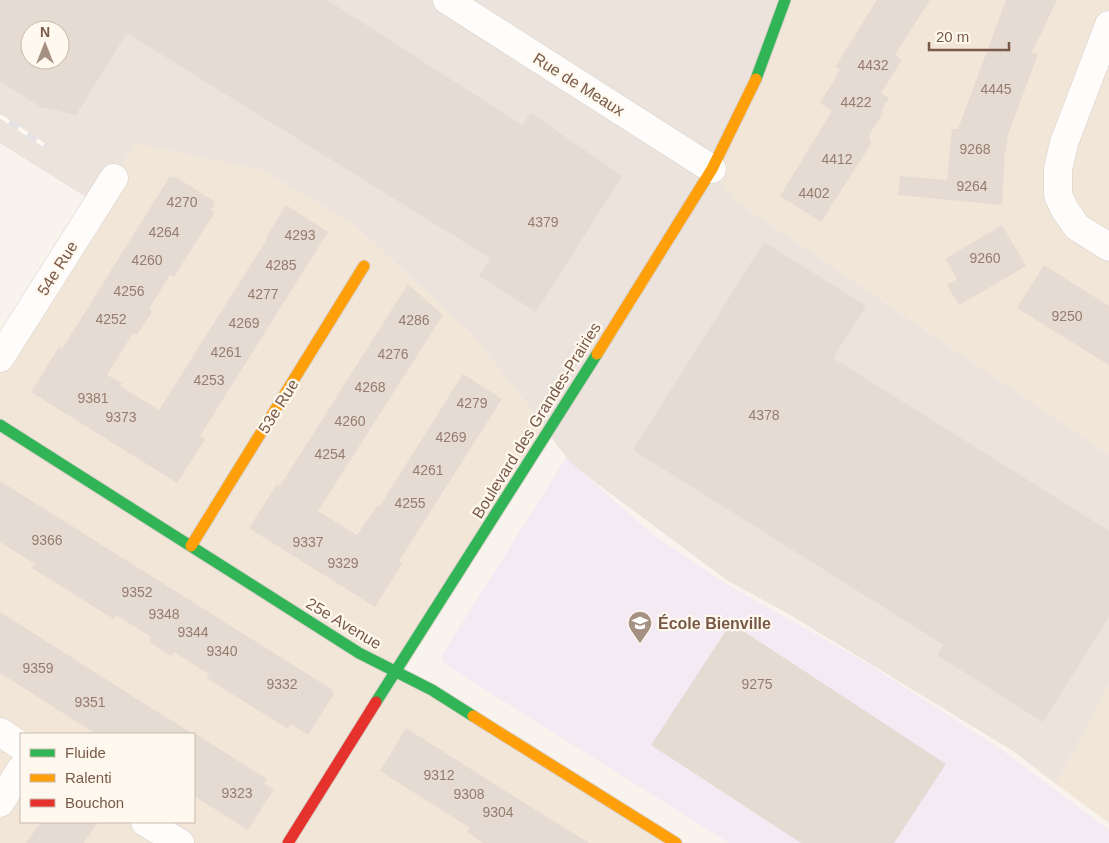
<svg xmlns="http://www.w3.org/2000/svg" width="1109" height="843" font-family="Arial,sans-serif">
	<rect width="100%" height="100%" fill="#f8f3ec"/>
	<path fill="#f2e6d9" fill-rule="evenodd" d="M782,0h327v455l-375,-255 -22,-31z
		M135,143l127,27 89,52 121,112 49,62 27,36 -152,239 280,172h-676v-485zM21,734h173v88h-173z
		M1109,684v139l-53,-39z"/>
	<path fill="#ebe3dc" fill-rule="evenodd" d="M0,0h782l-70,169 22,31 375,255v229l-53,100 -43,-33 -226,-138 -59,-32 -156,-116 -51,-69 -49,-62 -121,-112 -89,-52 -127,-27 -38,61 -97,-61zM30,30h30v30h-30z"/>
	<path fill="#f4eaf4" d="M566,458l86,76 74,50 139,78 80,51 58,38 106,79v13h-380l-283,-178 -4,-5v-5z"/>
	<path fill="#e5dbd3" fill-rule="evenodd" d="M0,0h327l195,125 9,-12 91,63 -86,136 -57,-36 11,-18 -363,-225 -51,82 -35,-8 -41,-26zM30,30h30v30h-30z
		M877,0h53l-35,55 7,5 -21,33 8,5 -8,13 3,1 -15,23 2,9 -50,78 -41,-26 52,-85 -12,-8 20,-33 -5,-3z
		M1006,0h51l-25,52 6,2 -30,81 -2,16h-1l-3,54 -104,-10 2,-19 47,4 5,-51h6z
		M170,176l3,2 1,-2 41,26 -4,8 4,2 -41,65 -4,-2 -21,34 3,3 -15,23 -4,-2 -26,42 15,8 -2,3 39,24 108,-171 -1,-2 20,-32 42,27 -128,204 5,3 -28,44 -146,-91 28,-45 3,2z
		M1002,225l24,41 -67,39 -12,-20 10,-6 -12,-20z
		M764,242l102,64 -33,52 276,173v86l-66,105 -106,-67 7,-10 -311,-195z
		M1044,265l65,41v59l-92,-57z
		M408,284l35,31 -125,196 39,24 20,-29 2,1 84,-133 39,25 -103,162 3,3 -27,43 -126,-79 28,-44 3,2z
		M0,481l333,209 -1,3 2,1 -26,41 -17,-11 -3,5 -67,-42 -14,-9 2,-4 -35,-22 -3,4 -22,-14 2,-5 -35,-22 -2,4 -15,-9 -67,-42 3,-4 -35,-22z
		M0,612l145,92 48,30h-97l-96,-61z
		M731,623l215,141 -52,79h-93l-150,-98z
		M406,728l117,74 66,41h-106l-16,-11 3,-4 -90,-57z
		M194,733l73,46 -3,4 10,6 -26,41 -54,-34z
		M41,822h57l-14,21h-58z"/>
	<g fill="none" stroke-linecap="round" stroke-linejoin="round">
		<defs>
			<path id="street" d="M447,0l265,169
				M1109,25l-45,118 -6,26v26l7,15 12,17 32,20
				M0,358l114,-180
				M0,732l21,14
				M0,803l21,-34
				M145,822l35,21"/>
			<path id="fast" d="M756,79l29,-79
				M0,425l359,228 73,37 41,26
				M376,702l221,-348"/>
			<path id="slow" d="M597,354l115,-185 44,-90
				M191,546l173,-280
				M473,716l203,127"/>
			<path id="jam" d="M288,843l88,-141"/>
		</defs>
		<use href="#street" stroke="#d7d0ca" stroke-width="29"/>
		<use href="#fast" stroke="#d8d0c8" stroke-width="13"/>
		<use href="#slow" stroke="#d8d0c8" stroke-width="13"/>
		<use href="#jam" stroke="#d8d0c8" stroke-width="13"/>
		<use href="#street" stroke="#fefdfc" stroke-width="28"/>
		<use href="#fast" stroke="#30b455" stroke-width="11"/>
		<use href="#slow" stroke="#ff9f0a" stroke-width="11"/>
		<use href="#jam" stroke="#e5322d" stroke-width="11"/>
		<defs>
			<path id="rail" d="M0,116l44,29"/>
		</defs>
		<use href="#rail" stroke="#e5e2e5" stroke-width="5.5"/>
		<use href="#rail" stroke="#fff8ee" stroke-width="4" stroke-dasharray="11" stroke-linecap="butt"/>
	</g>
	<defs>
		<symbol id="school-pin" viewBox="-11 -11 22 30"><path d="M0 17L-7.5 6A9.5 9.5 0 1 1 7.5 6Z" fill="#a59082" stroke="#fff8ee"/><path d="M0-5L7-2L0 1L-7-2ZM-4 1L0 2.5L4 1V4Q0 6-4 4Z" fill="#fff"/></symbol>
	</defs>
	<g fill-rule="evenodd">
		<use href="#school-pin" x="626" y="609" width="28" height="38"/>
	</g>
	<g text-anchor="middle" stroke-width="4.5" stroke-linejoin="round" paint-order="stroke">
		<g font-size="14" fill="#967c6e">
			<text x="873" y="70">4432</text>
			<text x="996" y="94">4445</text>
			<text x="856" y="107">4422</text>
			<text x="975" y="154">9268</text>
			<text x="837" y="164">4412</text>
			<text x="972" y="191">9264</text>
			<text x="814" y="198">4402</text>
			<text x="182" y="207">4270</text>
			<text x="543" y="227">4379</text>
			<text x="164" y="237">4264</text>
			<text x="300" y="240">4293</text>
			<text x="985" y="263">9260</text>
			<text x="147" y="265">4260</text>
			<text x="281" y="270">4285</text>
			<text x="129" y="296">4256</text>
			<text x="263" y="299">4277</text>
			<text x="1067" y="321">9250</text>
			<text x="111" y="324">4252</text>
			<text x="414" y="325">4286</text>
			<text x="244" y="328">4269</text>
			<text x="226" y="357">4261</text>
			<text x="393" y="359">4276</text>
			<text x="209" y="385">4253</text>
			<text x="370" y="392">4268</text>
			<text x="93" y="403">9381</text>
			<text x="472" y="408">4279</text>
			<text x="764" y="420">4378</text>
			<text x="121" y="422">9373</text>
			<text x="350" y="426">4260</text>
			<text x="451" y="442">4269</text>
			<text x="330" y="459">4254</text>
			<text x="428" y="475">4261</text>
			<text x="410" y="508">4255</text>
			<text x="47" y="545">9366</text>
			<text x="308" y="547">9337</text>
			<text x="343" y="568">9329</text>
			<text x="137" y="597">9352</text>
			<text x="164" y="619">9348</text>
			<text x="193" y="637">9344</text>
			<text x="222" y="656">9340</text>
			<text x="38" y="673">9359</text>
			<text x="282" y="689">9332</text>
			<text x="757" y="689">9275</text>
			<text x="90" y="707">9351</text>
			<text x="439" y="780">9312</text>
			<text x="237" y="798">9323</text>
			<text x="469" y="799">9308</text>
			<text x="498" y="817">9304</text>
		</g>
		<g font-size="16" fill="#795a49" stroke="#fff8ee">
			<text transform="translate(579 84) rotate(32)" y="6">Rue de Meaux</text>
			<text transform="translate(57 268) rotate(-58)" y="6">54e Rue</text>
			<text transform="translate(278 406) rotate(-58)" y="6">53e Rue</text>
			<text transform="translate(536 420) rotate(-58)" y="6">Boulevard des Grandes-Prairies</text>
			<text transform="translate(344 623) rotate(31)" y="6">25e Avenue</text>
		</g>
		<g font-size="16" font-weight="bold" fill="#795a49" stroke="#fff8ee" text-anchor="start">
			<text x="658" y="629">École Bienville</text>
		</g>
	</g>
	<rect x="20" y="733" width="175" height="90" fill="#fff8ee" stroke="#c9b9ac"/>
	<rect x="30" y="749" width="25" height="8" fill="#30b455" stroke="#c9b9ac"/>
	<text x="65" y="758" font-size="15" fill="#795a49">Fluide</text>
	<rect x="30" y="774" width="25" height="8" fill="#ff9f0a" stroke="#c9b9ac"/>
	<text x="65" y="783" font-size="15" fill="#795a49">Ralenti</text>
	<rect x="30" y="799" width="25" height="8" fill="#e5322d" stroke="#c9b9ac"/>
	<text x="65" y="808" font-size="15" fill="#795a49">Bouchon</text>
	<g transform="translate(45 45)"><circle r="24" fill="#fff8ee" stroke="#c9b9ac"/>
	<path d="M0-4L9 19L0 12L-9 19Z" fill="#a59082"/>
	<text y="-8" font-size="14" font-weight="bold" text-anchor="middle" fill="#795a49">N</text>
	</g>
	<path d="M929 42v8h80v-8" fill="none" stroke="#795a49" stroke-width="2.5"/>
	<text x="936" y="42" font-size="15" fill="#795a49" stroke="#fff8ee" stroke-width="4" paint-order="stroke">20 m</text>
</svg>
